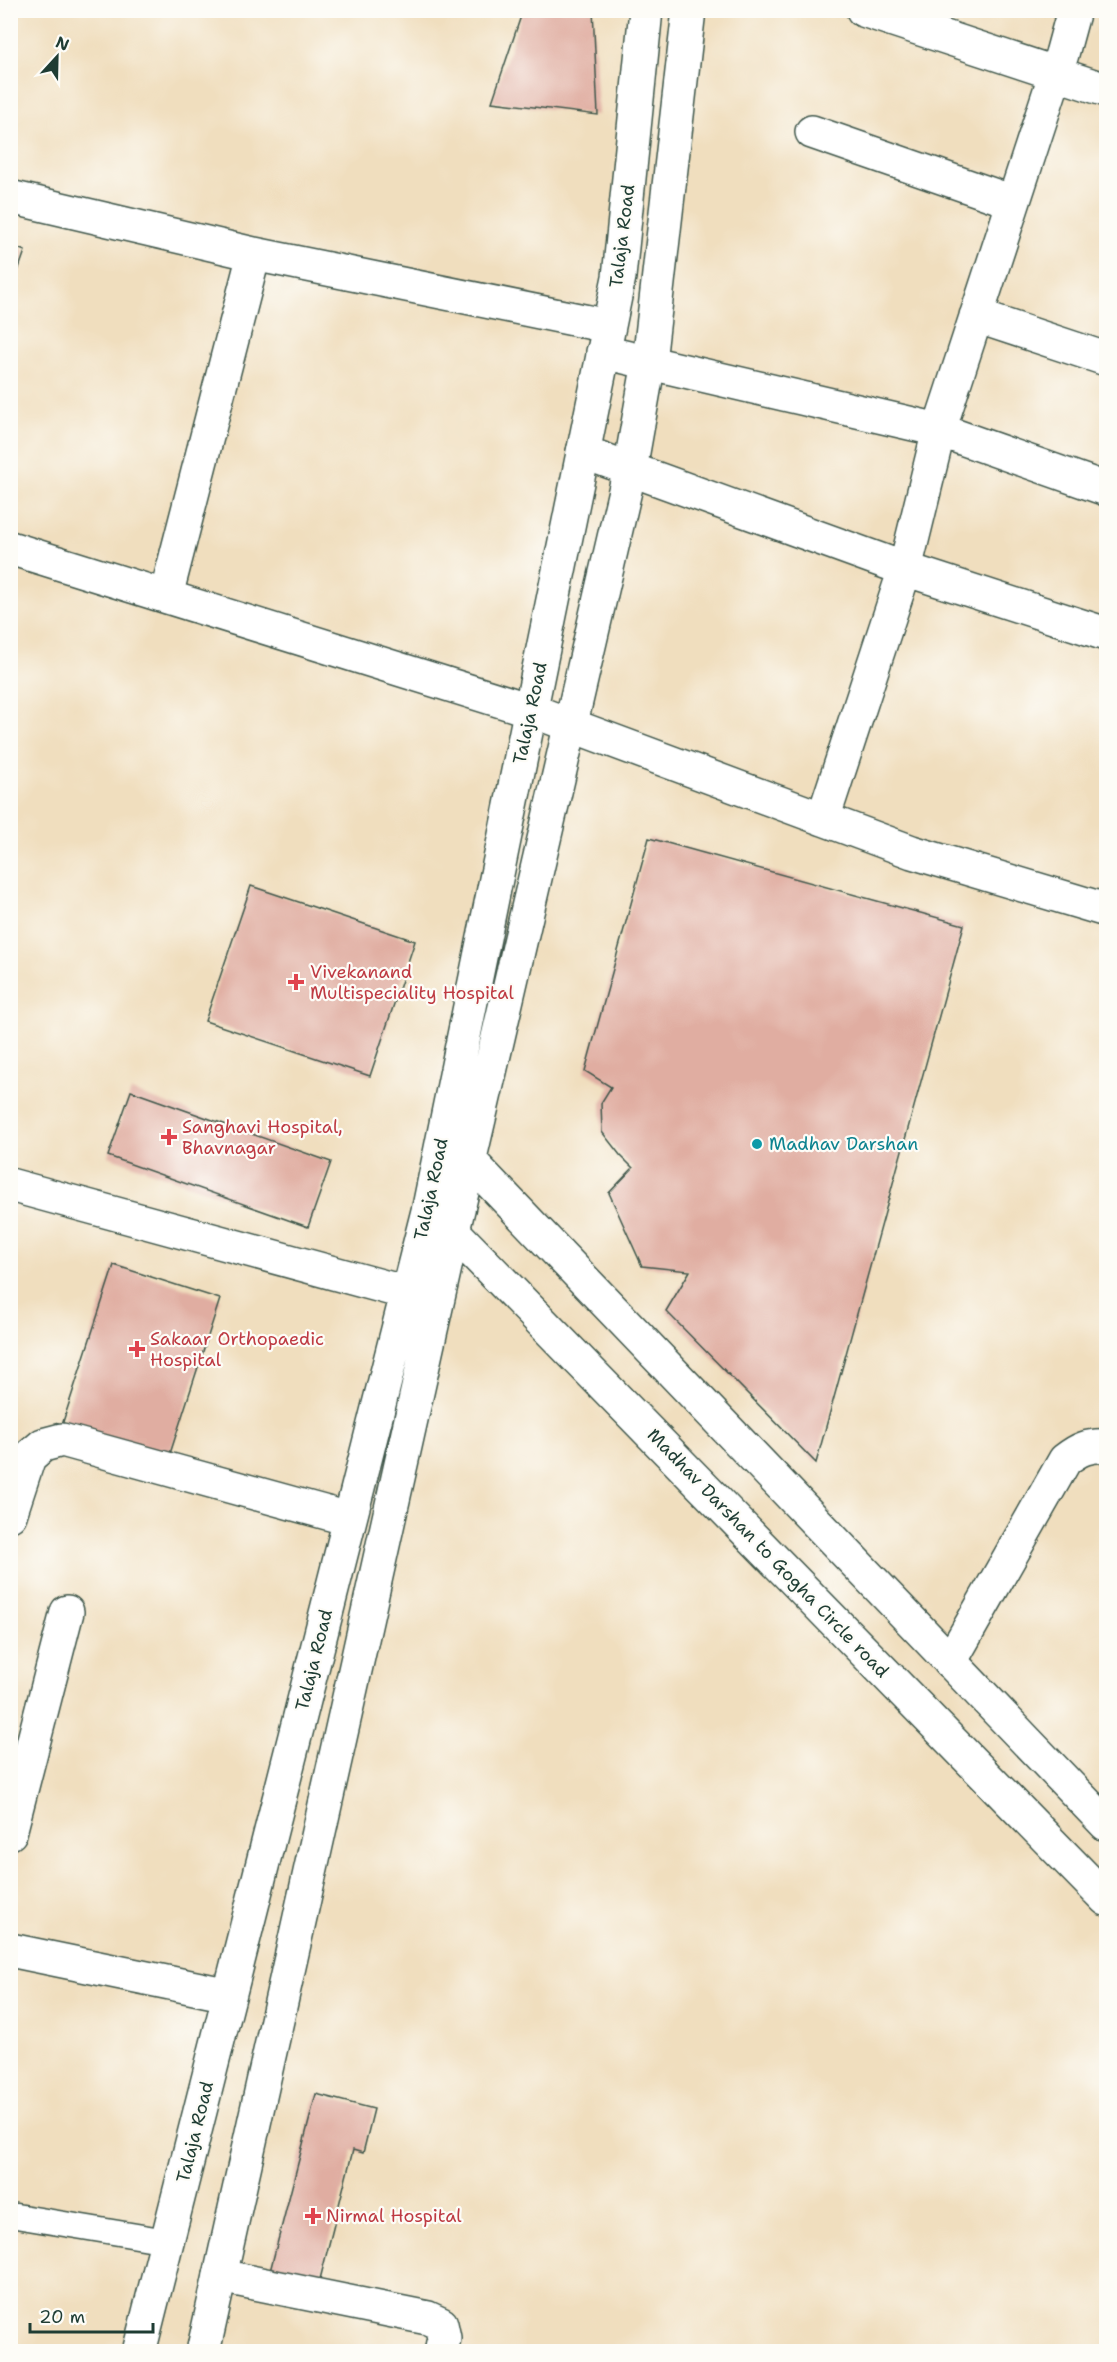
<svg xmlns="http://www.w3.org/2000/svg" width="1117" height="2362" font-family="'Shantell Sans',sans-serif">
	<rect width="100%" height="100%" fill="#fdfcf7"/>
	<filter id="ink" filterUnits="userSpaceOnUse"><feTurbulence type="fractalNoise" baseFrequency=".0167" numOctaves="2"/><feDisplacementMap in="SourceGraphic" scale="12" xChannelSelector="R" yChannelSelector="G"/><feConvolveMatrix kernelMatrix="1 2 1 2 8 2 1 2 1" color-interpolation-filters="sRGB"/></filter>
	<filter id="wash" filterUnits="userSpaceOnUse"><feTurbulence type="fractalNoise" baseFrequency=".008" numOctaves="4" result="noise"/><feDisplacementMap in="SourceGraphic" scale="24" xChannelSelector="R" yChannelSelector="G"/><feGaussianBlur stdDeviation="1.35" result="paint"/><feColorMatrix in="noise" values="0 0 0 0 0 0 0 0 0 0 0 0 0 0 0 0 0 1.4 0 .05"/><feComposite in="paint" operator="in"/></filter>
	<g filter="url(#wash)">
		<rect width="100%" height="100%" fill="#f0debe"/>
		<g id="blocks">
			<path fill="#e0ada1" d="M523,10h70l5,105 -106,-13z
				M10,245l15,6 -14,40h-1z
				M649,838l315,87 -148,538 -150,-152 24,-40 -48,-5 -33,-73 24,-25 -13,-13 -18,-23 -1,-29 10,-16 -26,-16z
				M251,886l164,55 -45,135 -165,-55z
				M131,1091l200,71 -23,65 -200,-71z
				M114,1265l106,34 -53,164 -106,-35z
				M316,2094l58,15 -11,44 -10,-3 -36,141 -49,-12z"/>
		</g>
	</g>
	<g filter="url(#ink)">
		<use href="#blocks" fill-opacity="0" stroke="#3e5549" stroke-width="1.5"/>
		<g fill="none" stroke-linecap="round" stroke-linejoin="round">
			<defs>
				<path id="lane" d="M10,2215l157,26"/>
				<path id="street" d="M863,10l243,80
					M812,132l201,70
					M10,197l244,57 354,72
					M976,316l130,43
					M603,352l336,78 123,-376 12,-44
					M583,452l322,117 201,65
					M10,548l520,162 382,142 194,58
					M166,596l88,-342
					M823,819l82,-250 34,-139 167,59
					M10,1185l397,108
					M10,1515l19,-58 14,-12 19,-5 287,79
					M950,1662l115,-202c14,-11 23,-15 41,-14
					M10,1833l57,-221
					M10,1950l219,45
					M220,2276l208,42 13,6 3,14 -3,14"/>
				<path id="primary" d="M456,1150l13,10 637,664
					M441,1219l665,680
					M139,2352l290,-1145 190,-930 27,-267
					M203,2352l250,-1121 177,-762 19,-107 40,-352"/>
			</defs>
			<use href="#lane" stroke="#3e5549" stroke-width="27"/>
			<use href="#street" stroke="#3e5549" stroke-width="36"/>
			<use href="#primary" stroke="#3e5549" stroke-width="36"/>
			<use href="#lane" stroke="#fff" stroke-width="24"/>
			<use href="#street" stroke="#fff" stroke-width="33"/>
			<use href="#primary" stroke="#fff" stroke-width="33"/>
		</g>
	</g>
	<g fill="#e0444e" stroke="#fdfcf7" stroke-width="2">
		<path d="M293 973h6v6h6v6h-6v6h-6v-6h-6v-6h6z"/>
		<path d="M166 1128h6v6h6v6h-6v6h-6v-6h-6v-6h6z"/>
		<path d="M134 1340h6v6h6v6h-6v6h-6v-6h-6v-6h6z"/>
		<path d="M310 2207h6v6h6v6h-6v6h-6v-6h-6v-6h6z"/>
	</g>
	<circle fill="#0f9aa8" stroke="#fdfcf7" stroke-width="2" cx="757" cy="1144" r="6"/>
	<g text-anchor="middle" stroke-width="4.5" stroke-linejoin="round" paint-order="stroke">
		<g font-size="18" fill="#1f3d34" stroke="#fdfcf7">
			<text transform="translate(622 236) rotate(-83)" y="6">Talaja Road</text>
			<text transform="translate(530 713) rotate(-78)" y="6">Talaja Road</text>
			<text transform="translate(431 1189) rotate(-78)" y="6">Talaja Road</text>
			<text transform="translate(768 1553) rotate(46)" y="6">Madhav Darshan to Gogha Circle road</text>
			<text transform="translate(314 1660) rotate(-76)" y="6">Talaja Road</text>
			<text transform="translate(195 2132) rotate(-76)" y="6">Talaja Road</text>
		</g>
		<g font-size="18" fill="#be3a42" stroke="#fdfcf7" text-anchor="start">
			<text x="310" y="978">Vivekanand<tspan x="310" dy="21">Multispeciality Hospital</tspan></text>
			<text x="182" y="1133">Sanghavi Hospital,<tspan x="182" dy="21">Bhavnagar</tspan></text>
			<text x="150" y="1345">Sakaar Orthopaedic<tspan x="150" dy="21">Hospital</tspan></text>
			<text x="326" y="2222">Nirmal Hospital</text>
		</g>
		<g font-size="18" fill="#0d838f" stroke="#fdfcf7" text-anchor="start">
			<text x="769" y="1150">Madhav Darshan</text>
		</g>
	</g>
	<rect width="1117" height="2362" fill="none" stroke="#fdfcf7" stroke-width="36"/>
	<g transform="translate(57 57) rotate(22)" stroke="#fdfcf7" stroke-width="4.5" paint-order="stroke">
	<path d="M0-4.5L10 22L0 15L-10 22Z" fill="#1f3d34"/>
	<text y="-9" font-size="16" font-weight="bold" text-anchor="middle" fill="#1f3d34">N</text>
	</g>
	<path d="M30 2323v9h123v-9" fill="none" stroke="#1f3d34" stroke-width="3"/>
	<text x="39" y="2323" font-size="18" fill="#1f3d34" stroke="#fdfcf7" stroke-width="4.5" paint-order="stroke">20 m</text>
</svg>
